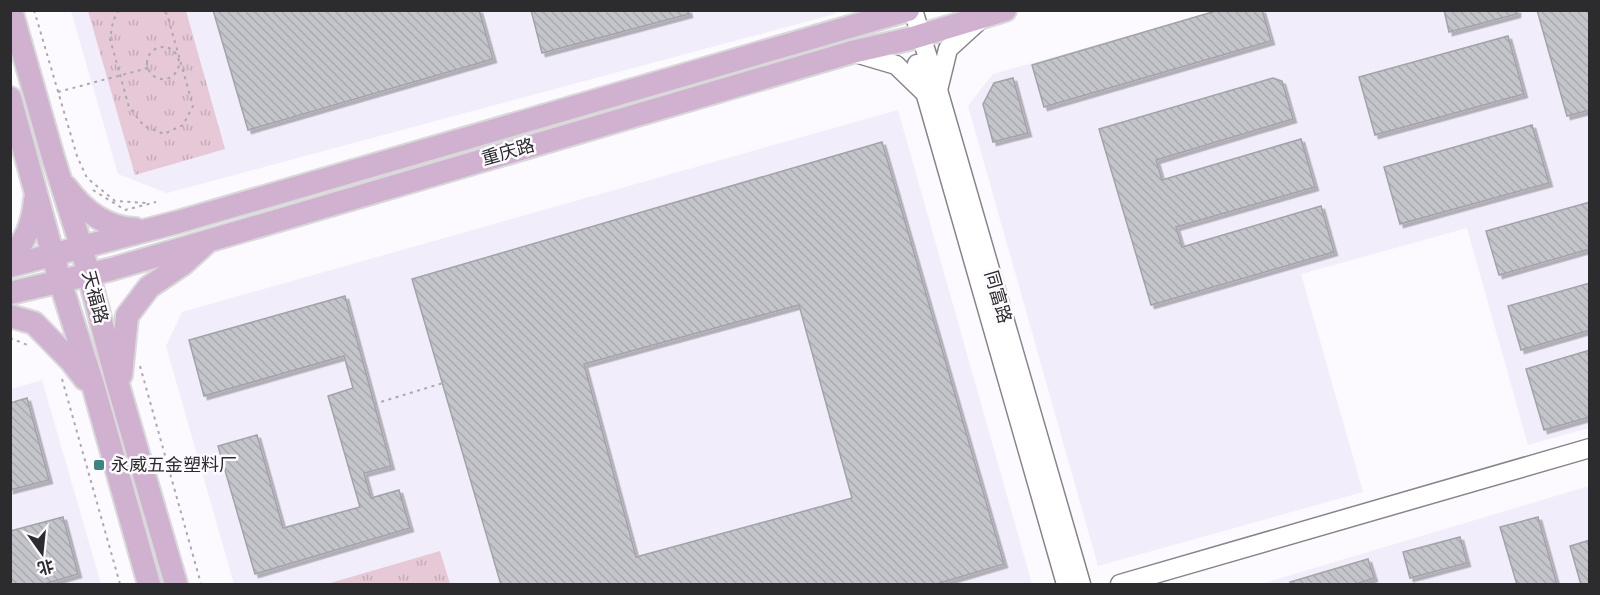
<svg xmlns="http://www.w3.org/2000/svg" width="1600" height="595" font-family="Ubuntu,'Noto Sans SC',sans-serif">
	<defs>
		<pattern id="grass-tufts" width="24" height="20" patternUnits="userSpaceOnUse" patternTransform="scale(1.5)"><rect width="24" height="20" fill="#e6c8d6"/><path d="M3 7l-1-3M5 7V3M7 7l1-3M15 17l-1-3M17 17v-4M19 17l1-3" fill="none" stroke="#c5acb8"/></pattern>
		<pattern id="building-back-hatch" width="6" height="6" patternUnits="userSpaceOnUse" patternTransform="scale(1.5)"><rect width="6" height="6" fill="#c4c5cb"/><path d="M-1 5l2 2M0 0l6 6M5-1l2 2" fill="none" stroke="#a9a9af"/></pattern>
		<filter id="shadow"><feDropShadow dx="3.5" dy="3.5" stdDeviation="0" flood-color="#0004"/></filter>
	</defs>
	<rect width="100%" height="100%" fill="#fcfafe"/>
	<path fill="#f2edfa" d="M71,11h766l-2,3 -668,179 -49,-19z
		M1216,11h373v417l-61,17 -61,-217 -115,32 -51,14 62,218 -265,74 -130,-460 25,-32z
		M898,110l134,474h-798l-68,-238 16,-34z
		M42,380l59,204h-90v-195z
		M1589,486v98h-328z"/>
	<path fill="url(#grass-tufts)" d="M88,11h98l39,138 -90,26z
		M440,551l10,33h-123z"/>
	<path fill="url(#building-back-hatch)" stroke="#a2a3a9" stroke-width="1.5" fill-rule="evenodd" filter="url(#shadow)" d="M213,10h266l14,49 -245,71z
		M531,10h157l1,4 -147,39z
		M1219,10h43l9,31 -227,66 -12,-42z
		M1444,10h73v4l-68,18z
		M1537,10h53v100l-23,6z
		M1508,36l16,58 -149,41 -16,-58z
		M1013,78l15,55 -35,9 -10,-38 11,-21z
		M1273,78l9,3 11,38 -137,41 6,20 139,-41 14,48 -139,40 6,20 139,-41 13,46 -183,53 -52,-176z
		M1532,125l17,58 -149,41 -16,-57z
		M882,142l122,422 -71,21h-432l-89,-306zM799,305l53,193 -216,59 -52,-193z
		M1590,202v47l-91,26 -13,-44z
		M1590,283v47l-69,20 -13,-44z
		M345,296l46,170 -27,7 7,25 28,-8 11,38 -155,46 -37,-128 39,-11 26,93 77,-21 -32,-111 25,-8 -9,-32 -140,40 -15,-56z
		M1590,350v67l-46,13 -18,-61z
		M27,398l22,82 -39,10v-87z
		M63,517l15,57 -37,11h-31v-54z
		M1538,517l19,68h-40l-17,-58z
		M1460,537l7,26 -57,15 -7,-26z
		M1590,540v45h-9l-11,-39z
		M1368,559l6,19 -21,7h-63v-3z"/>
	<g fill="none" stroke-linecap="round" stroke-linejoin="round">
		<defs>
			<path id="minor" d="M913,10l25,80 143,494
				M852,52l44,13 28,27
				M917,64l149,520
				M938,90l10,-41 34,-31
				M1120,584l470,-136"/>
			<path id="major" d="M11,10l42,147 28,89 35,132 60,206
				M10,98l50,183 33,104 56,199
				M66,187c17,23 39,41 69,42
				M10,258c16,-17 23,-35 25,-58
				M10,266l168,-44 730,-212
				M10,293l102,-24 740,-217 57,-13 96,-29
				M10,316l24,7 37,38 14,18
				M121,375l6,-59 22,-29 34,-23 23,-21"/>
		</defs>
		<use href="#minor" stroke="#87858b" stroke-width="21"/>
		<use href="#major" stroke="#d9d9d9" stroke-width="26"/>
		<path stroke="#aba9ac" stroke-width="2" stroke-dasharray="3 4.5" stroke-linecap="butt" d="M34,10l43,146 10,22 28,23 31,2
			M119,10l-6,11 -3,18 19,68 15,19 20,8 19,-9 10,-19 -26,-92 -5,-4
			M147 63a16 16 0 1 1 32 0a16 16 0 1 1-32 0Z
			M58,92l90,-24
			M93,190l32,20 31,-8
			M10,338l20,8
			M140,366l61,218
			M62,379l58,205
			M374,404l69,-21"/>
		<use href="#minor" stroke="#fff" stroke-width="18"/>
		<use href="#major" stroke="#d0b2d0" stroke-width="22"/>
	</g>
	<rect fill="#3d8582" stroke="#fcfafe" stroke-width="2" x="93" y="459" width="12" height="12" rx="3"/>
	<g text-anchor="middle" stroke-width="5" stroke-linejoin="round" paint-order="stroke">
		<g font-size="18" fill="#2c2b2d" stroke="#fcfafe">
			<text transform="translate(508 152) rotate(-16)" y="6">重庆路</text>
			<text transform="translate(95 297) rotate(75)" y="6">天福路</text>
			<text transform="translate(998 297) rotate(74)" y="6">同富路</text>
		</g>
		<g font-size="18" fill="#2c2b2d" stroke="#fcfafe" text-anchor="start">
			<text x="111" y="471">永威五金塑料厂</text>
		</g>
	</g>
	<rect width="1600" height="595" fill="none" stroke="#2c2b2d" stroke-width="24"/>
	<g transform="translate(42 553) rotate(165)" stroke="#fcfafe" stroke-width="4.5" paint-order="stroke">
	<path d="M0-4.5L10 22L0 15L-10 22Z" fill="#2c2b2d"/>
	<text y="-9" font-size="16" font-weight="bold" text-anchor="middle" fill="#2c2b2d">北</text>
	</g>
</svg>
